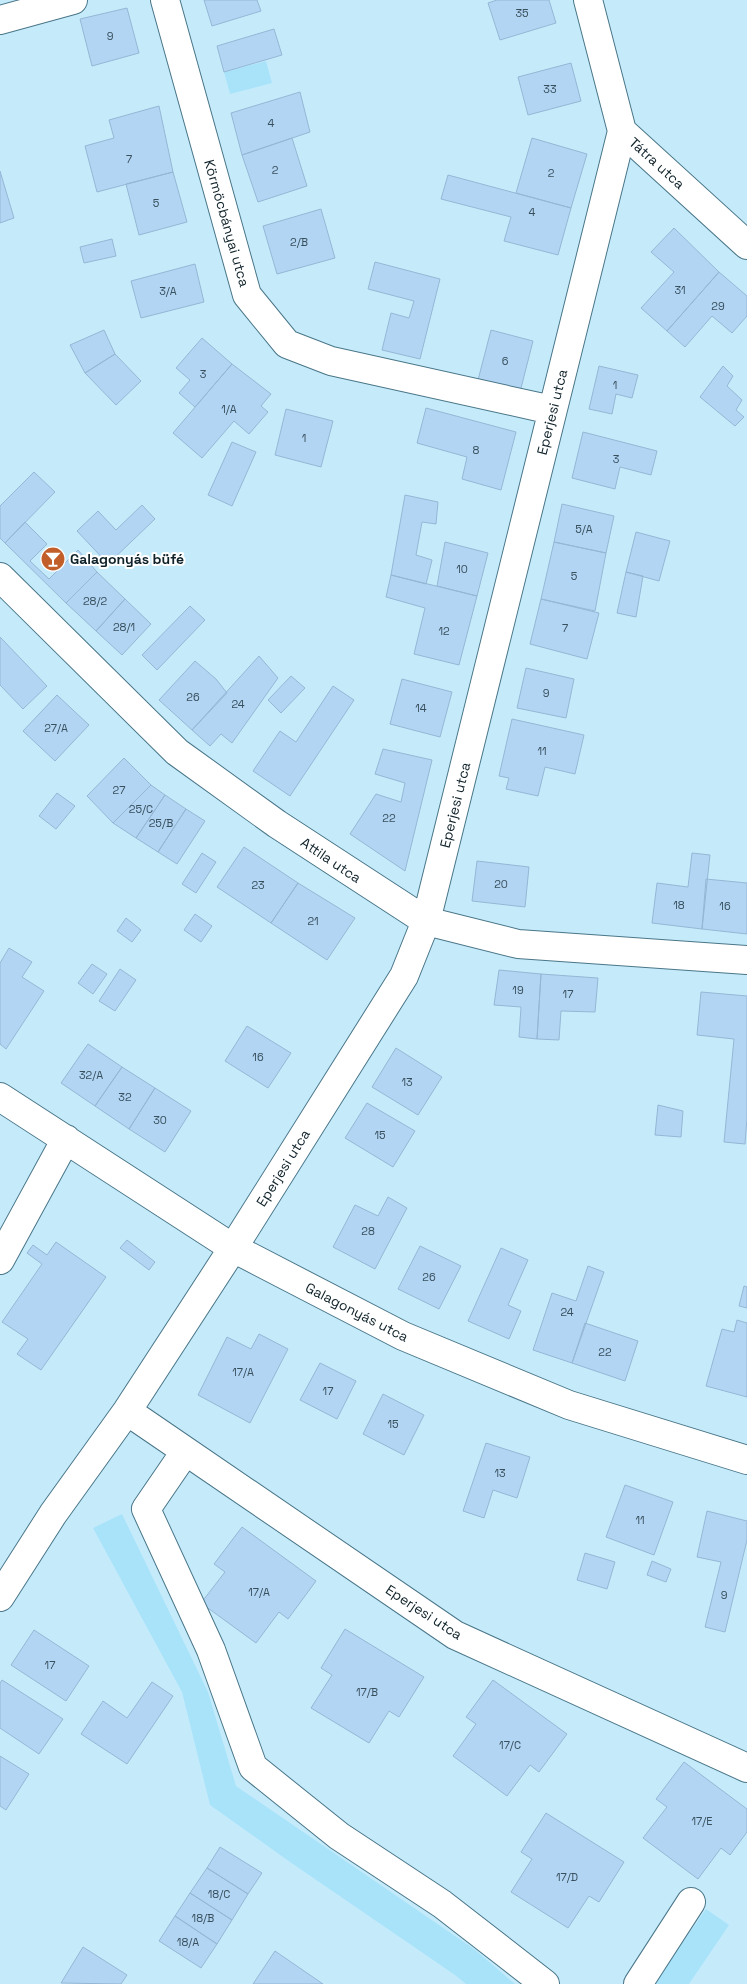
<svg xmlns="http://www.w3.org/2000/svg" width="747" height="1984" font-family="'Space Grotesk',sans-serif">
	<rect width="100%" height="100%" fill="#c5ebfb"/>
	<path fill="#a9e3fa" d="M266,61l6,22 -42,11 -6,-22z
		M122,1514l86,178 28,94 238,163 41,35h-49l-11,-9 -165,-113 -80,-57 -28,-113 -89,-164z
		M706,1909l23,16 -40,59h-35z"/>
	<path fill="#b2d5f4" stroke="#95b7d5" d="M204,0h53l4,11 -49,15z
		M497,0h52l7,23 -56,17 -12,-37z
		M127,8l12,45 -47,13 -12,-47z
		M274,29l8,26 -58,17 -7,-26z
		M571,63l10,38 -53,14 -10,-38z
		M300,92l10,40 -68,23 -11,-42z
		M159,106l14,66 -76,20 -12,-46 29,-8 -5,-18z
		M292,138l15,48 -49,16 -16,-47z
		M532,138l55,16 -16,54 -55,-15z
		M0,171l14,47 -14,5z
		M173,172l14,50 -48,13 -13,-51z
		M448,175l123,33 -13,47 -54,-14 7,-24 -70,-18z
		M321,209l14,49 -58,16 -14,-48z
		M674,228l45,44 -52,59 -26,-23 33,-36 -23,-20z
		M112,239l4,17 -32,7 -4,-16z
		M375,262l65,17 -20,80 -38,-9 9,-37 18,5 5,-17 -46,-12z
		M195,264l9,38 -63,16 -10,-37z
		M719,272l28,24v20l-15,17 -20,-17 -27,31 -18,-16z
		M104,330l11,24 -30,19 -15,-28z
		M491,330l42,11 -13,51 -42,-12z
		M202,338l30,26 -37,43 -16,-14 11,-13 -14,-12z
		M115,354l26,27 -25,24 -31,-32z
		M232,364l39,30 -10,12 7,6 -19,22 -15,-13 -32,37 -29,-25z
		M599,366l39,9 -6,23 -16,-4 -4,20 -23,-5z
		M723,366l10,10 -6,10 15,14 -6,10 8,7 -9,9 -35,-29z
		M426,408l90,24 -15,58 -39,-11 5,-22 -50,-14z
		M286,409l47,12 -12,46 -46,-12z
		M583,432l74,19 -6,24 -31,-8 -5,22 -43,-11z
		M232,442l24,10 -24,54 -24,-11z
		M34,472l21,20 -50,51 -5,-5v-32z
		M405,495l33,7 -2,22 -14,-2 -6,33 16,5 -6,24 -35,-9z
		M562,504l52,12 -8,37 -52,-11z
		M142,505l13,14 -47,45 -31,-33 21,-20 18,19z
		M25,522l22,22 -17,17 19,18 29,-29 19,22 -31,31 -61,-60z
		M636,532l34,9 -11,40 -33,-9z
		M445,542l43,11 -11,43 -40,-10z
		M554,542l52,11 -11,58 -54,-12z
		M97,572l28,27 -29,32 -30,-28z
		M626,572l17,4 -7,41 -19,-4z
		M391,575l86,21 -18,69 -45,-11 11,-46 -39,-11z
		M125,599l26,25 -29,31 -26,-24z
		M541,599l58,14 -12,46 -57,-15z
		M190,606l15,14 -48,50 -15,-15z
		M0,637l47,49 -24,23 -23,-24z
		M259,656l19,22 -46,65 -11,-9 -11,12 -18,-16z
		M195,661l21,18 11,14 -35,37 -33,-30z
		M526,668l48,11 -8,39 -49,-10z
		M291,676l14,12 -24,25 -13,-13z
		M402,679l50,13 -12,45 -50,-13z
		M333,686l21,14 -64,96 -37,-25 27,-40 16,11z
		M57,695l32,30 -34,36 -32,-30z
		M512,719l72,16 -9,39 -30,-7 -7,29 -32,-7 3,-11 -10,-2z
		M383,749l49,11 -27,111 -55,-37 26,-40 25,8 4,-19 -30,-9z
		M124,758l27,27 -38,38 -26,-27z
		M151,785l14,10 -29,43 -23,-15z
		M57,793l18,13 -19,23 -17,-13z
		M165,795l21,14 -28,43 -22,-14z
		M186,809l19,12 -28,43 -19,-12z
		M244,847l54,36 -27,40 -54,-36z
		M202,853l14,9 -20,31 -14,-9z
		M692,853l18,2 -8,74 -50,-6 5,-40 31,4z
		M477,861l52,6 -4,40 -53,-6z
		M706,879l41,4v51l-45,-5z
		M298,883l57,35 -28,42 -56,-37z
		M195,914l17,12 -11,16 -17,-12z
		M126,918l15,12 -9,12 -15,-11z
		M9,948l23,14 -10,15 22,14 -38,58 -6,-5v-81z
		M92,964l15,10 -14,20 -15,-11z
		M120,969l16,11 -21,31 -16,-10z
		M499,970l42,4 -4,65 -18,-2 2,-30 -27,-2z
		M541,974l57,4 -3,34 -34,-1 -2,29 -22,-1z
		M701,992l46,4v122l-2,26 -21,-2 10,-103 -37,-4z
		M247,1026l44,27 -23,35 -43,-27z
		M88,1044l34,23 -27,39 -34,-23z
		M396,1048l46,29 -24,38 -46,-28z
		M122,1067l33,21 -26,41 -34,-23z
		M155,1088l36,23 -26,41 -36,-23z
		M367,1103l48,28 -22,36 -48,-29z
		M658,1105l25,6 -2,26 -26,-2z
		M388,1197l19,11 -32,61 -42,-22 22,-42 23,11z
		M127,1240l28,22 -6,8 -29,-22z
		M56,1242l50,35 -65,93 -24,-16 11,-15 -26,-17 40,-58 -15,-11 6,-8 14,10z
		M420,1246l41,20 -22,43 -41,-20z
		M501,1248l27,12 -20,45 13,6 -12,28 -41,-18z
		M588,1266l16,6 -32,91 -39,-13 19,-57 24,8z
		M744,1286l3,1v21l-8,-2z
		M737,1320l10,3v74l-41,-11 16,-57 12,3z
		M585,1323l53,18 -13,40 -53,-18z
		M259,1334l29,15 -38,74 -52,-28 29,-58 24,12z
		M320,1363l36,18 -19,38 -37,-19z
		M383,1394l41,21 -20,40 -41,-21z
		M486,1443l44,14 -13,41 -24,-8 -9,28 -21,-7z
		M625,1485l48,17 -19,53 -48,-18z
		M707,1511l40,10v19l-22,92 -20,-5 16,-65 -24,-5z
		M242,1527l74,54 -28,38 -9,-7 -23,31 -55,-40 24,-31 -11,-8z
		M585,1553l30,9 -8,27 -30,-9z
		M652,1561l19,8 -5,13 -19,-7z
		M345,1629l79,48 -25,40 -10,-6 -20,32 -58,-35 21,-33 -11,-7z
		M34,1630l55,36 -23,35 -55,-36z
		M2,1680l61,39 -24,35 -39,-26v-45z
		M493,1680l74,54 -28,38 -9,-7 -23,31 -54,-40 23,-32 -10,-7z
		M152,1682l21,14 -46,68 -46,-30 22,-33 24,17z
		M0,1756l29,18 -23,36 -6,-4z
		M684,1762l63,47v23l-17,23 -9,-7 -23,31 -55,-41 24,-31 -11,-8z
		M546,1813l78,49 -25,40 -10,-6 -21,32 -57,-36 21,-33 -11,-7z
		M220,1847l42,26 -14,21 -41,-26z
		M207,1868l41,26 -16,26 -42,-27z
		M190,1893l42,27 -15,24 -42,-28z
		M175,1916l42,28 -16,24 -42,-27z
		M83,1947l44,28 -6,9 -60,-1z
		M275,1951l48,33h-70z"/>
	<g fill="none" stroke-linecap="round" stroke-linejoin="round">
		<defs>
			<path id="minor" d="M165,0l82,295 40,49 44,17 221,49
				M588,0l34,131 125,114
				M0,20l73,-20
				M0,577l177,175 100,72 149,97 92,23 229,16
				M0,1097l233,151 170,88 166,69 178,55
				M0,1260l66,-121
				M127,1411l328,224 292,133
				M185,1452l-39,57 65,141 42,117 86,69 103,68 103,80
				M0,1597l53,-83 74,-103 106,-163 171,-272 22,-55 196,-790
				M638,1984l53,-82"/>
		</defs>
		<use href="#minor" stroke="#497688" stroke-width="30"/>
		<use href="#minor" stroke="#fff" stroke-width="28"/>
	</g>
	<defs>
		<symbol id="bar-disc" viewBox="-11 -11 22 22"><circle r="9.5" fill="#c25e29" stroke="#fff"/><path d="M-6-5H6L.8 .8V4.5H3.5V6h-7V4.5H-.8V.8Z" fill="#fff"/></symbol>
	</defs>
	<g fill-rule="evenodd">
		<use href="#bar-disc" x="39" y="545" width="28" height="28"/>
	</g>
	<g text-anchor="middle" stroke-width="4" stroke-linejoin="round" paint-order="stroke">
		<g font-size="11" fill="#384f5c">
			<text x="522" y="17">35</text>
			<text x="110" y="40">9</text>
			<text x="550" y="93">33</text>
			<text x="271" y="127">4</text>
			<text x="129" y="163">7</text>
			<text x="275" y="174">2</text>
			<text x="551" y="177">2</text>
			<text x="156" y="207">5</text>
			<text x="532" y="216">4</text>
			<text x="299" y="246">2/B</text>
			<text x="680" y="294">31</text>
			<text x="168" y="295">3/A</text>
			<text x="718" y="310">29</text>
			<text x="505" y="365">6</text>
			<text x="203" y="378">3</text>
			<text x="615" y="389">1</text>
			<text x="229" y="413">1/A</text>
			<text x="304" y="442">1</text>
			<text x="476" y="454">8</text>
			<text x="616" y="463">3</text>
			<text x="584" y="533">5/A</text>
			<text x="462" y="573">10</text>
			<text x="574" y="580">5</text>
			<text x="95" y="605">28/2</text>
			<text x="124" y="631">28/1</text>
			<text x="565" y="632">7</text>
			<text x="444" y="635">12</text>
			<text x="546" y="697">9</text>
			<text x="193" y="701">26</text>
			<text x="238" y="708">24</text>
			<text x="421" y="712">14</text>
			<text x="56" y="732">27/A</text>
			<text x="542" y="755">11</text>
			<text x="119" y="794">27</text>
			<text x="141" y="813">25/C</text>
			<text x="389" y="822">22</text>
			<text x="161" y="827">25/B</text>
			<text x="501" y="888">20</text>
			<text x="258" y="889">23</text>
			<text x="679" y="909">18</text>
			<text x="725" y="910">16</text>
			<text x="313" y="925">21</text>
			<text x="518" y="994">19</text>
			<text x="568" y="998">17</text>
			<text x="258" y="1061">16</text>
			<text x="91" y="1079">32/A</text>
			<text x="407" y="1086">13</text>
			<text x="125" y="1101">32</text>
			<text x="160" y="1124">30</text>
			<text x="380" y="1139">15</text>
			<text x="368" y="1235">28</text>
			<text x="429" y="1281">26</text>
			<text x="567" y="1316">24</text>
			<text x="605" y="1356">22</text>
			<text x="243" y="1376">17/A</text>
			<text x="328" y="1395">17</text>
			<text x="393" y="1428">15</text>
			<text x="500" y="1477">13</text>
			<text x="640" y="1524">11</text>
			<text x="259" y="1596">17/A</text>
			<text x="724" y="1599">9</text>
			<text x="50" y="1669">17</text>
			<text x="367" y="1696">17/B</text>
			<text x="510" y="1749">17/C</text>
			<text x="702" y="1825">17/E</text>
			<text x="567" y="1881">17/D</text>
			<text x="219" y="1898">18/C</text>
			<text x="203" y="1922">18/B</text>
			<text x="188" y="1946">18/A</text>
		</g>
		<g font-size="14" fill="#0f222a" stroke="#fff">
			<text transform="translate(657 163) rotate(42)" y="5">Tátra utca</text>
			<text transform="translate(227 223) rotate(74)" y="5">Körmöcbányai utca</text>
			<text transform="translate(552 412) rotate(-76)" y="5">Eperjesi utca</text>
			<text transform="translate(455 805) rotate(-76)" y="5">Eperjesi utca</text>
			<text transform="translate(331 860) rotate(34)" y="5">Attila utca</text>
			<text transform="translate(283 1168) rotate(-58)" y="5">Eperjesi utca</text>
			<text transform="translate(357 1312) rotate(27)" y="5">Galagonyás utca</text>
			<text transform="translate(424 1612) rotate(33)" y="5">Eperjesi utca</text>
		</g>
		<g font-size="14" font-weight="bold" fill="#0f222a" stroke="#fff" text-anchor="start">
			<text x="70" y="564">Galagonyás büfé</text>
		</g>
	</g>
</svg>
